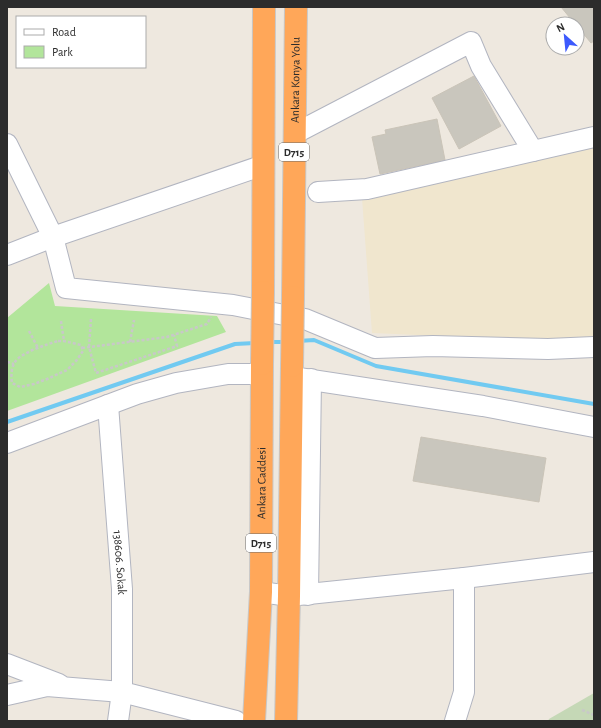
<svg xmlns="http://www.w3.org/2000/svg" width="601" height="728" font-family="'Alegreya Sans',sans-serif">
	<rect width="100%" height="100%" fill="#eee8df"/>
	<path fill="#f0e6ce" d="M594,141v197l-18,4 -204,-9 -10,-135z"/>
	<path fill="#b2e59b" d="M49,283l6,23 162,10 9,16 -219,79v-93z"/>
	<path fill="#c5d8b6" d="M594,693v28h-46l1,-2z"/>
	<g fill="none" stroke-linecap="round" stroke-linejoin="round">
		<path stroke="#71caf1" stroke-width="4" d="M298,341l16,-1 62,26 218,38
			M268,342h17
			M7,422l228,-78 20,-1"/>
	</g>
	<path fill="#c9c6bd" stroke="#cac4b8" d="M561,7h33v34l-3,2 -14,-17v-2h-2z
		M474,76l27,50 -42,23 -27,-51z
		M437,119l8,41 -65,14 -8,-37 14,-3 -1,-4z
		M421,437l125,21 -7,44 -126,-21z"/>
	<g fill="none" stroke-linecap="round" stroke-linejoin="round">
		<defs>
			<g id="minor">
				<path d="M294,134l177,-92 10,24 52,85"/>
				<path d="M7,144l46,93 13,51 167,17 72,14 70,29 58,-2 115,3 46,-2"/>
				<path d="M318,192l49,-3 227,-52"/>
				<path d="M7,255l46,-18 211,-72"/>
				<path d="M292,377l191,29 111,21"/>
				<path id="s1" d="M108,405l14,184v103l-4,29"/>
				<path d="M7,443l130,-49 39,-11 52,-9h33"/>
				<path d="M261,592l28,4 175,-18 130,-16"/>
				<path d="M308,595l3,-216"/>
				<path d="M7,664l52,20"/>
				<path d="M7,695l40,-9 75,6 114,29"/>
				<path d="M455,721l9,-29v-114"/>
			</g>
			<g id="highway">
				<path d="M263,292l1,-285"/>
				<path id="s2" d="M293,297l3,-290"/>
				<path id="s3" d="M254,721l7,-129 1,-228"/>
				<path d="M286,721l3,-125 3,-230"/>
			</g>
		</defs>
		<use href="#minor" stroke="#b2b5c0" stroke-width="22"/>
		<use href="#highway" stroke="#c8c8c8" stroke-width="24"/>
		<path stroke="#c8c8c8" stroke-width="2.5" stroke-dasharray="3 2" stroke-linecap="butt" d="M91,319l-2,28 7,26 81,-27 -3,-11
			M61,321l3,20
			M29,331l9,17
			M58,341h6l17,4 2,6 -7,10 -9,9 -20,9 -13,5 -14,3 -8,-4c-1,-7 -1,-15 3,-21 5,-9 33,-18 43,-21z
			M130,342l4,-22
			M82,348l85,-11 40,-13 4,-7
			M7,362l7,2
			M582,710l12,5"/>
		<use href="#minor" stroke="#fff" stroke-width="20"/>
		<use href="#highway" stroke="#ffa759" stroke-width="22"/>
		<defs>
			<path id="highway-bridge" d="M262,364l1,-72
				M292,366l1,-69"/>
		</defs>
		<use href="#highway-bridge" stroke="#c8c8c8" stroke-width="24" stroke-linecap="butt"/>
		<use href="#highway-bridge" stroke="#ffa759" stroke-width="22"/>
	</g>
	<g text-anchor="middle" stroke-width="4" stroke-linejoin="round" paint-order="stroke">
		<g fill="#fff" stroke="#6b6b6b" stroke-width="1">
			<rect x="279" y="143" width="30" height="18" rx="3"/>
			<rect x="246" y="534" width="30" height="18" rx="3"/>
		</g>
		<g font-size="11" font-weight="bold" fill="#2c2c2c">
			<text x="294" y="156">D715</text>
			<text x="261" y="547">D715</text>
		</g>
		<g font-size="12" fill="#2c2c2c" stroke="#fff">
			<text dy="4" stroke="none"><textPath href="#s2" startOffset="217">Ankara Konya Yolu</textPath></text>
			<text dy="4" stroke="none"><textPath href="#s3" startOffset="238">Ankara Caddesi</textPath></text>
			<text dy="4" stroke="none"><textPath href="#s1" startOffset="158">138606. Sokak</textPath></text>
		</g>
	</g>
	<rect width="601" height="728" fill="none" stroke="#2c2c2c" stroke-width="16"/>
	<rect x="16" y="16" width="130" height="52" fill="#ffffff" stroke="#ababab"/>
	<rect x="24" y="29" width="20" height="6" fill="#ffffff" stroke="#ababab"/>
	<text x="52" y="36" font-size="12" fill="#2c2c2c">Road</text>
	<rect x="24" y="46" width="20" height="12" fill="#b2e59b" stroke="#ababab"/>
	<text x="52" y="56" font-size="12" fill="#2c2c2c">Park</text>
	<g transform="translate(565 36) rotate(333)"><circle r="19" fill="#ffffff" stroke="#ababab"/>
	<path d="M0-3L7 15L0 10L-7 15Z" fill="#3d5afd"/>
	<text y="-6" font-size="11" font-weight="bold" text-anchor="middle" fill="#2c2c2c">N</text>
	</g>
</svg>
